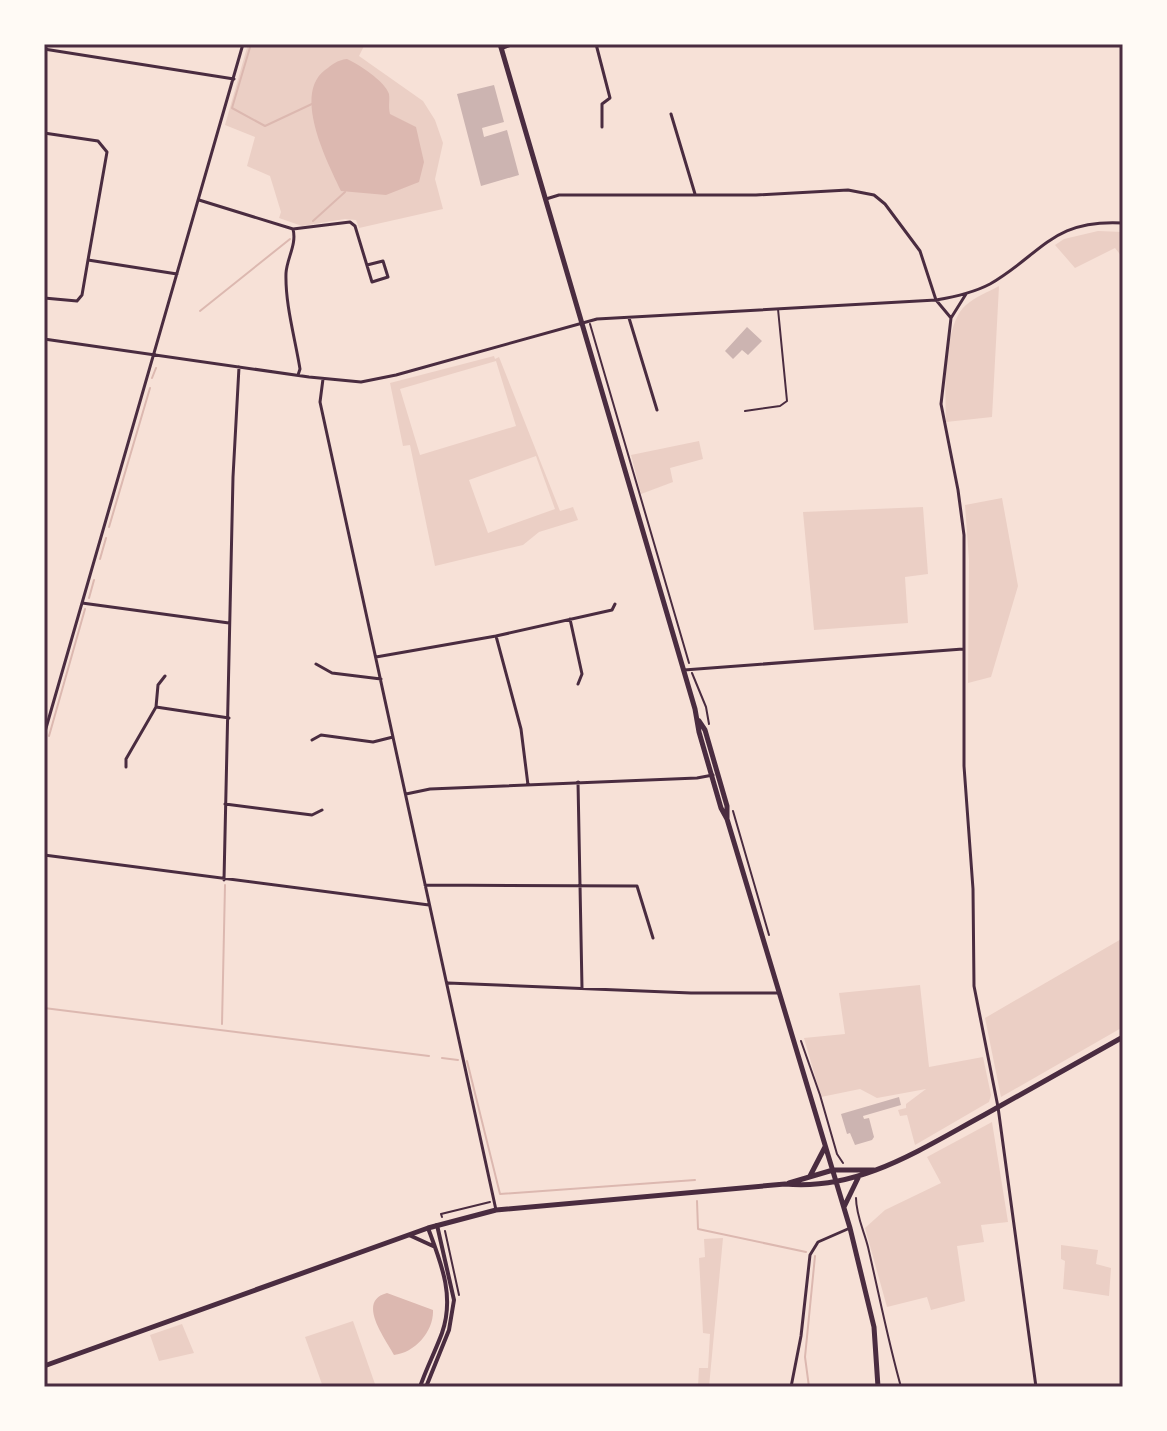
<svg xmlns="http://www.w3.org/2000/svg" width="1167" height="1431" font-family="'Exo 2',sans-serif">
	<rect width="100%" height="100%" fill="#f7e1d7"/>
	<path fill="#ebcfc5" fill-rule="evenodd" d="M248,44h117l-6,12 64,45 12,19 8,23 -8,36 8,30 -84,19 -3,-8 -11,-1 -43,7 -23,-8 2,-6 -11,-36 -23,-10 8,-29 -30,-12z
		M1098,231l25,1v26l-8,-10 -40,20 -20,-23 9,-6z
		M999,286l-7,131 -46,5c-1,-28 -3,-98 20,-117 9,-8 22,-13 33,-19z
		M494,356l1,3 4,-2 61,154 13,-4 5,13 -39,12 -16,13 -88,21 -25,-121 -7,1 -13,-63zM496,361l20,65 -96,29 -20,-66zM536,456l19,53 -67,24 -19,-53z
		M699,441l4,18 -33,9 3,14 -32,12 -10,-39z
		M1002,498l16,88 -27,91 -23,6 1,-123 -4,-55z
		M923,507l5,67 -23,3 3,46 -94,7 -11,-118z
		M1123,938v89l-122,70 -16,-79z
		M920,985l9,82 54,-10 8,38 -2,7 -74,43 -8,-30 -7,1 -2,-6 8,-2v-4l20,-15 -49,9 -17,-9 -39,8 -17,-59 41,-4 -6,-41z
		M992,1122l16,100 -27,3 3,17 -27,4 8,55 -34,9 -4,-13 -40,10 -22,-79 20,-18 56,-27 -14,-26z
		M723,1238l-14,149h-11l1,-19h9l2,-34 -7,-1 -4,-75 6,-1 -1,-18z
		M1061,1245l37,5 -2,14 15,4 -2,28 -46,-7 2,-28 -4,-2z
		M353,1321l23,66h-53l-18,-50z
		M182,1324l12,29 -35,8 -9,-26z"/>
	<path fill="#dcb8b0" d="M347,59c10,4 39,23 42,35 1,7 -1,12 1,20l26,13 8,35 -5,20 -33,13 -45,-4c-13,-28 -49,-96 -16,-121 7,-5 12,-10 22,-11z
		M387,1293l46,17c1,21 -18,43 -39,45 -9,-17 -38,-54 -7,-62z"/>
	<g fill="none" stroke-linecap="round" stroke-linejoin="round">
		<path stroke="#dcb8b0" stroke-width="2" d="M251,44l-19,64 33,18 49,-23
			M313,221l32,-29
			M200,311l90,-72
			M152,378l4,-10
			M109,527l41,-139
			M100,559l6,-21
			M89,598l5,-18
			M49,736l36,-127
			M44,753l2,-8
			M44,1008l385,48
			M222,1024l3,-139
			M442,1058l16,2
			M467,1061l33,133 195,-14
			M697,1201l1,28 108,23
			M809,1387l-4,-30 10,-101"/>
	</g>
	<path fill="#ccb4b1" d="M494,85l10,37 -22,6 2,9 23,-7 12,45 -38,11 -24,-92z
		M747,327l15,14 -14,14 -6,-5 -9,9 -8,-8z
		M899,1097l2,8 -38,11 1,3 5,-1 5,19 -2,3 -17,5 -5,-12 -3,1 -6,-20z"/>
	<g fill="none" stroke-linecap="round" stroke-linejoin="round">
		<path stroke="#4a2c40" stroke-width="2" d="M590,324l99,339
			M692,673l14,34 3,17
			M733,811l36,124
			M801,1041l19,54 17,59 6,9
			M856,1198c0,17 8,33 12,49 11,47 20,94 33,140
			M442,1217l-1,-3 49,-12
			M445,1231l14,64"/>
		<path stroke="#4a2c40" stroke-width="2" d="M745,411l35,-5 7,-5 -9,-92"/>
		<path stroke="#4a2c40" stroke-width="3" d="M596,44l14,54 -8,6v23
			M503,48l11,-4
			M44,49l190,30
			M671,114l24,80
			M44,133l54,8 9,11 -19,108 89,14
			M546,199l13,-4h197l92,-5 26,5 11,9 35,47 16,49 15,18 -10,86 17,86 6,45v231l9,123 1,97 24,121 38,280
			M199,200l94,29c4,15 -6,29 -7,44 -1,31 9,65 14,96l-2,6
			M293,229l57,-7 5,4 17,56 16,-5 -5,-16 -16,4
			M44,298l33,3 5,-6 6,-35
			M629,318l28,92
			M951,318l15,-24
			M44,339l265,38 52,5 35,-7 201,-56 339,-19c18,-3 37,-7 54,-16 53,-31 62,-65 133,-61
			M323,379l-3,23 176,808
			M82,603l147,20
			M570,619l12,55 -4,10
			M496,636l25,93 7,56
			M376,657l120,-21 116,-26 3,-6
			M316,664l16,9 49,6
			M684,670l279,-21
			M165,676l-7,9 -2,22 73,11
			M44,735l199,-691
			M312,740l9,-5 52,7 20,-5
			M126,767v-8l30,-52
			M578,782l4,206
			M406,794l24,-5 267,-11 16,-3
			M225,804l87,11 10,-5
			M44,855l385,50
			M224,880l9,-403 6,-110
			M425,885l212,1 16,52
			M448,983l243,10h88
			M791,1387l10,-51 9,-81 8,-13 32,-14"/>
		<path stroke="#4a2c40" stroke-width="4" d="M409,1235l24,11
			M420,1387c6,-18 15,-35 22,-54 13,-37 -1,-70 -14,-105
			M426,1387l23,-57 5,-30 -17,-75"/>
		<path stroke="#4a2c40" stroke-width="5" d="M500,44l195,665 4,23 22,76 6,11 123,409 24,99 4,60
			M699,721l6,9 22,76v12
			M810,1176l15,-29
			M789,1183l44,-13h41
			M844,1207l14,-29
			M44,1366l384,-138 68,-18 289,-26c74,7 136,-35 199,-69 46,-26 93,-52 139,-78"/>
	</g>
	<rect width="1167" height="1431" fill="none" stroke="#fffaf5" stroke-width="92"/>
	<rect x="46" y="46" width="1075" height="1339" fill="none" stroke="#4a2c40" stroke-width="3"/>
</svg>
